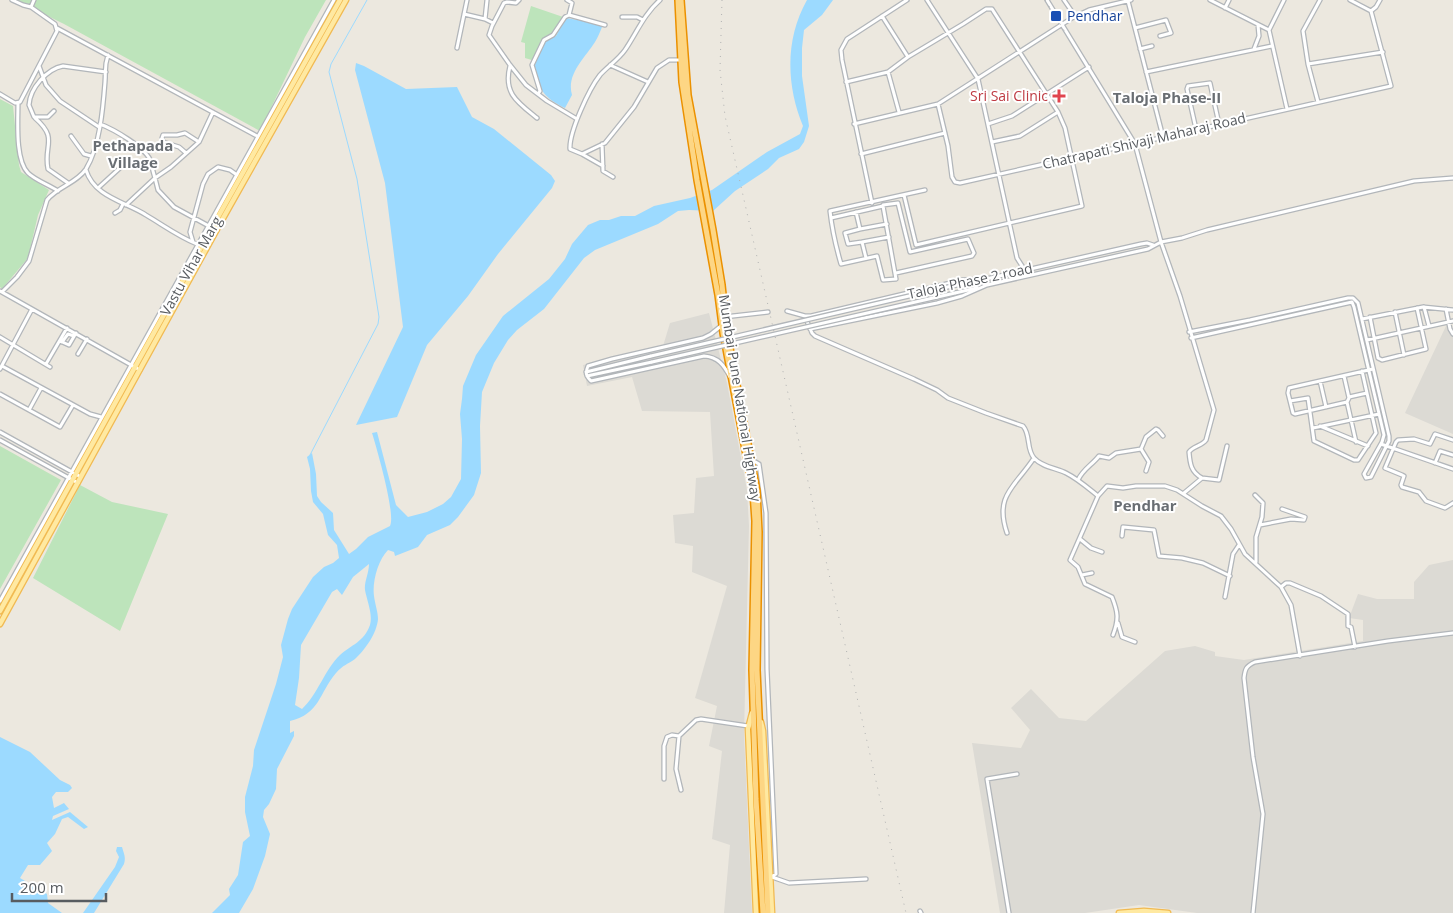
<svg xmlns="http://www.w3.org/2000/svg" width="1453" height="913" font-family="'Open Sans',sans-serif">
	<rect width="100%" height="100%" fill="#ece8df"/>
	<path fill="#dcdad4" d="M709,313l18,70 20,107 2,36 -5,208 8,179h-28l6,-68 -18,-6 10,-88 -13,-5 8,-40 -22,-8 32,-112 -35,-14 1,-26 -18,-3 -2,-28 21,-2 2,-35 18,-2 -4,-64 -68,-1 -10,-34 -45,9 -4,-21 80,-19 7,-23z
		M1446,326l7,3v105l-48,-21z
		M1453,560v353h-256l-58,-8 -54,8h-85l-28,-170 49,5 9,-18 -19,-22 20,-19 28,29 27,3 79,-70 30,-5 20,6v4l29,4 119,-19v-21l-14,-2 9,-24 19,5h37v-17l15,-17z"/>
	<path fill="#bde4bb" d="M15,0h311l-21,37 -45,94 -196,-107z
		M531,6l35,12 -10,18 -12,5 -9,20 -10,-3v-15l-4,-1z
		M0,99l13,7 6,59 2,7 28,18 -11,25 -10,43 -26,31 -2,-2z
		M0,446l61,34 -61,109z
		M80,485l32,17 56,12 -48,117 -87,-53z"/>
	<path fill="#9cdaff" fill-rule="evenodd" d="M807,0h26l-11,15 -18,15 -2,18v28l7,50 -5,16 -5,7 -20,9 -11,11 -33,22 -22,20 -24,-1 -11,1 -20,13 -63,26 -11,8 -40,51 -27,21 -9,10 -14,23 -12,29 -2,34 1,47 -7,22 -16,22 -8,8 -23,10 -9,12 -23,9 -1,-4 -6,-2c-10,10 -16,32 -14,46 1,8 4,16 4,23 -1,14 -13,31 -23,40 -7,5 -12,6 -19,14 -17,20 -16,41 -46,48v12l4,-2v5l-17,33 -1,20 -7,15 -5,6 -1,7 7,17 -5,22 -12,33 -14,24h-27l18,-18 -1,-6 9,-14 5,-33 7,-6 -5,-24v-15l8,-31 1,-16 22,-66 7,-27 -2,-12 7,-26 4,-10 21,-32 11,-10 9,-4 6,-5 -2,-13 -9,-10 -5,-21 -10,-12 -2,-11 -1,-22 -3,-12 5,-4 4,21 1,22 4,6 12,11 1,17 15,24 7,-5 12,-12 22,-11c6,-11 -13,-77 -18,-93l5,-1 19,73 12,12 19,-5 16,-8 8,-7 10,-18 1,-40 -2,-25 2,-15 1,-13 13,-31 27,-39 46,-37 16,-20 7,-15 16,-19 12,-5h9l12,-4h14l19,-10 36,-8 22,-8 55,-38 33,-18 3,-8c-17,-41 -18,-87 4,-126zM369,564c0,9 -5,18 -4,26 2,11 8,24 5,35 -6,17 -19,20 -30,30 -15,14 -22,39 -38,54l-7,-4 4,-27 2,-33 31,-53 5,-3 5,6 11,-18z
		M566,18l34,6 2,3c-2,5 -4,10 -7,15 -10,16 -29,32 -23,53l-7,13c-21,-10 -24,-17 -32,-38l11,-29 12,-5z
		M356,63l8,3 42,23 51,-2 15,30 22,12 57,46 4,6 -3,7 -54,66 -30,42 -41,49 -30,72 -41,8 47,-98 -18,-144 -30,-113z
		M0,737l30,15 30,28 10,5 2,3 -4,4h-12l-4,5 2,11 10,-5 5,6 -16,7 -1,4 18,-8 18,15 -4,2 -16,-12 -6,2 -7,15 -8,9 5,8 -12,14h-12l-8,13 27,16 1,9 14,10h-62z
		M117,847h5c2,7 4,10 2,17l-30,49h-11l32,-46 4,-10 -3,-6z"/>
	<g fill="none" stroke-linecap="round" stroke-linejoin="round">
		<path stroke="#9cdaff" stroke-width="1" d="M310,455l68,-131 1,-7 -22,-138 -28,-107 2,-8 36,-64"/>
		<defs>
			<path id="minor" d="M12,0l11,5 8,2
				M519,0l-3,3 -9,-1 -3,1 -12,23 -3,9 21,30 16,20 21,16 30,18
				M567,0l5,3 -3,12
				M660,0c-16,14 -24,34 -35,50 -7,10 -17,16 -25,25 -11,14 -31,57 -30,74l12,5 23,-11 29,-36 23,-39 12,-8h12
				M927,0l51,79 39,179 7,11 2,7
				M1064,0l11,16
				M1210,0l59,30 18,79
				M1350,0l21,11
				M1128,1l35,136
				M1225,8l4,-8
				M1371,11l5,-4 4,-7
				M464,14l21,5 8,4
				M882,16l26,41
				M622,17h15l6,3
				M485,19l2,-19
				M57,28l200,108
				M1135,28l31,-8 5,13 -11,3
				M1269,30l15,-30
				M457,48l10,-48
				M1140,49l12,-3
				M1254,49l5,-13 -1,-11
				M1308,64l75,-12
				M610,65l38,17
				M39,66l7,19 14,16 39,26
				M510,66c-7,27 7,36 27,52
				M888,72l11,40
				M1146,72l126,-26
				M846,82l42,-10 20,-15 55,-33 23,-15h6l66,103 7,16 17,78 -166,39 -12,-50
				M0,94l15,9 5,-1 37,-71 -2,-7 -24,-17 3,-7
				M538,94l2,-3 -8,-26 12,-25 9,-5 12,-18 4,-2 36,10
				M1318,102l-10,-38 -5,-33 17,-31
				M18,103c0,18 -3,57 10,70 7,7 21,12 30,18
				M938,104l10,42 4,31 3,5 5,1 431,-97 -20,-75
				M54,111l-6,6h-14l-5,-12c1,-17 18,-36 34,-39l43,6
				M35,118c24,21 8,27 13,51l20,14
				M100,124c13,5 47,24 51,38 1,5 2,10 4,16l-29,27
				M854,124l84,-20 134,-86 17,-8 42,-10
				M988,124l24,-8 77,-49
				M1196,129l-9,-40 1,-3 22,-3 9,41
				M71,136l13,18 7,2
				M992,142l28,-6 38,-24
				M602,144l1,27 10,6
				M186,153l-7,-6 -16,-5 -1,-4 1,-3h14l8,-2 14,9
				M582,154l21,12
				M861,154l84,-21
				M86,170c8,27 40,32 60,45 17,10 33,22 51,29
				M98,188l23,-21
				M872,203l-30,-143 -1,-10 6,-11 60,-39
				M883,205l15,-2 12,49 58,-13 6,14 -2,3 -76,17
				M856,212l4,17 27,-5
				M115,213l5,-3 3,-6
				M831,218l52,-12 13,73 -13,1 -6,-24 -36,8c-5,-17 -9,-35 -11,-53l95,-21
				M207,225l-33,-18 -16,-17 -3,-12 16,-11 28,-25 14,-30
				M860,229l-15,4 3,11 14,-2 4,16
				M193,242l-3,-10 13,-48 5,-10 10,-7 12,3 7,5
				M862,242l27,-5
				M952,286l28,-6
				M0,291l140,79
				M2,292l15,-15 12,-16 18,-61c10,-13 30,-17 39,-31 14,-23 17,-61 19,-87 1,-12 -1,-15 3,-27
				M955,293l22,-5
				M1424,307l5,19
				M1446,309l4,20 3,5
				M787,311l18,5h6l152,-36 23,-1 155,-35 6,-1 6,2
				M1395,312l9,43
				M724,317l44,-5
				M1370,317l8,41 4,2 44,-11 -9,-41
				M806,319l6,14 3,3 99,43 23,11 11,8 38,15 37,13c8,9 3,23 11,32 8,9 22,10 32,15 12,6 22,15 32,23
				M1362,319l61,-12 30,3
				M721,326l-10,8 -8,4 -91,21 -24,7c-3,7 -2,10 3,15l113,-25c14,1 20,9 26,21
				M810,329l127,-26 25,-7 25,-11 161,-36 13,-7 -26,-98 -88,-144
				M1189,332l61,-12 98,-22h5l5,5 31,133v5l-18,36 -5,1 -2,-4 18,-32 2,-7 -30,-128 -2,-5 -161,36
				M0,337l50,30
				M1367,340l86,-19
				M60,341l9,4 7,-12
				M62,342l6,-8 6,2
				M78,354l9,-15
				M46,364l21,-36
				M2,366l88,48 11,3
				M0,369l32,-60
				M586,372l65,-16
				M587,376l65,-14
				M1344,376l5,22 -2,4 -52,12 -2,-1 -5,-20 1,-5 84,-19
				M1320,381l6,26
				M0,394l60,33 13,-22
				M1349,397l18,-4
				M1290,401l18,-3 6,43 40,19h4l18,-27 -14,-62
				M1347,402l9,40
				M29,410l12,-22
				M1320,426l48,20
				M1313,428l66,-14
				M0,432l81,45
				M0,440l78,43
				M1453,440l-18,-6 -5,10 -16,-5 -16,1 -2,2 -11,26 17,7 2,1 -3,9 1,2 17,5 7,9 19,7 8,-5
				M1381,444l72,25
				M1141,449l5,-12 10,-8 2,1 5,6
				M752,460l7,4 7,49 1,156 9,205 -5,3
				M1435,463l5,-12 13,4
				M1202,478c-11,-6 -12,-14 -13,-26 4,-6 13,-6 17,-12l8,-30 -34,-114 -19,-54 21,-4 25,-8 207,-49 39,-3
				M1078,480c5,-11 14,-15 21,-24l10,2 7,-5 25,-4 8,13 -3,9
				M1184,493l18,-15 17,2 8,-34
				M1255,495l8,8 -1,14 -6,20v25
				M1260,525l31,-6 13,1 1,-3 -23,-8
				M1007,533c-13,-38 8,-46 27,-75
				M1122,536l1,-9 31,3 5,26 23,2 21,5 27,13
				M1080,539l11,9 11,4
				M1082,575l10,-2
				M1281,587l5,-4h4l31,13 27,18v12l3,1 4,20
				M1225,597l8,-43 6,-9
				M0,601l334,-601
				M1118,623l4,14 13,5
				M1113,635c6,-16 5,-23 -1,-38l-27,-13 -7,-17 -8,-7 28,-64 9,-10 16,2 13,-2h29l12,4 25,16 19,10 10,13 14,25 36,33 10,18 9,51
				M679,736l-3,33 5,21
				M664,779v-33l3,-9 5,-2 7,1 17,-16 5,-1 47,7
				M772,877l17,6 77,-4
				M920,911l1,2
				M1009,913l-22,-134 30,-5
				M1253,913l10,-99 -10,-57 -9,-79c1,-9 2,-12 11,-16l133,-21 65,-8"/>
			<path id="major" d="M0,611l218,-394 122,-217
				M0,624l222,-404 124,-220
				M752,713l-4,16 8,184
				M761,722l2,9 9,182
				M1119,913l25,-2 24,2"/>
			<path id="highway" d="M678,0l4,82 15,98 21,115 5,38 30,159 2,29 -3,149 4,129 7,114
				M681,0l7,95 25,135 9,55 5,47 30,159 2,41 -2,138 11,243"/>
		</defs>
		<use href="#minor" stroke="#b2b6ba" stroke-width="5.5"/>
		<use href="#major" stroke="#f1ba52" stroke-width="7"/>
		<use href="#highway" stroke="#eb9100" stroke-width="8"/>
		<use href="#minor" stroke="#fff" stroke-width="3"/>
		<use href="#major" stroke="#ffe9a1" stroke-width="4.5"/>
		<use href="#highway" stroke="#fdd684" stroke-width="5"/>
		<path stroke="#b1b2b2" stroke-width="1" stroke-dasharray="1 6" stroke-linecap="butt" d="M722,0l-2,70 5,46 181,797
			M1045,0l22,35"/>
		<defs>
			<path id="minor-bridge" d="M651,356l301,-70
				M652,362l303,-69"/>
		</defs>
		<use href="#minor-bridge" stroke="#b2b6ba" stroke-width="5.5" stroke-linecap="butt"/>
		<use href="#minor-bridge" stroke="#fff" stroke-width="3"/>
	</g>
	<rect fill="#1a4fb4" stroke="#fff" stroke-width="2" x="1050" y="10" width="12" height="12" rx="2.5"/>
	<path fill="#e0444e" stroke="#fff" stroke-width="2" d="M1056.5 88.5h5v5h5v5h-5v5h-5v-5h-5v-5h5z"/>
	<g text-anchor="middle" stroke-width="4" stroke-linejoin="round" paint-order="stroke">
		<g font-size="14" fill="#164399" stroke="#fff" text-anchor="start">
			<text x="1067" y="21">Pendhar</text>
		</g>
		<g font-size="14" fill="#be3a42" stroke="#fff" text-anchor="end">
			<text x="1048" y="101">Sri Sai Clinic</text>
		</g>
		<g font-size="14" fill="#585c60" stroke="#fff">
			<text transform="translate(1144 141) rotate(-13)" y="5">Chatrapati Shivaji Maharaj Road</text>
			<text transform="translate(191 266) rotate(-61)" y="5">Vastu Vihar Marg</text>
			<text transform="translate(970 281) rotate(-12)" y="5">Taloja Phase 2 road</text>
			<text transform="translate(740 398) rotate(81)" y="5">Mumbai Pune National Highway</text>
		</g>
		<g font-size="15" font-weight="bold" fill="#696e73" stroke="#fff">
			<text x="1167" y="103">Taloja Phase-II</text>
			<text x="133" y="151">Pethapada<tspan x="133" dy="17">Village</tspan></text>
			<text x="1145" y="511">Pendhar</text>
		</g>
	</g>
	<path d="M12 893v8h94v-8" fill="none" stroke="#585c60" stroke-width="2.5"/>
	<text x="20" y="893" font-size="15" fill="#585c60" stroke="#ffffff" stroke-width="4" paint-order="stroke">200 m</text>
</svg>
